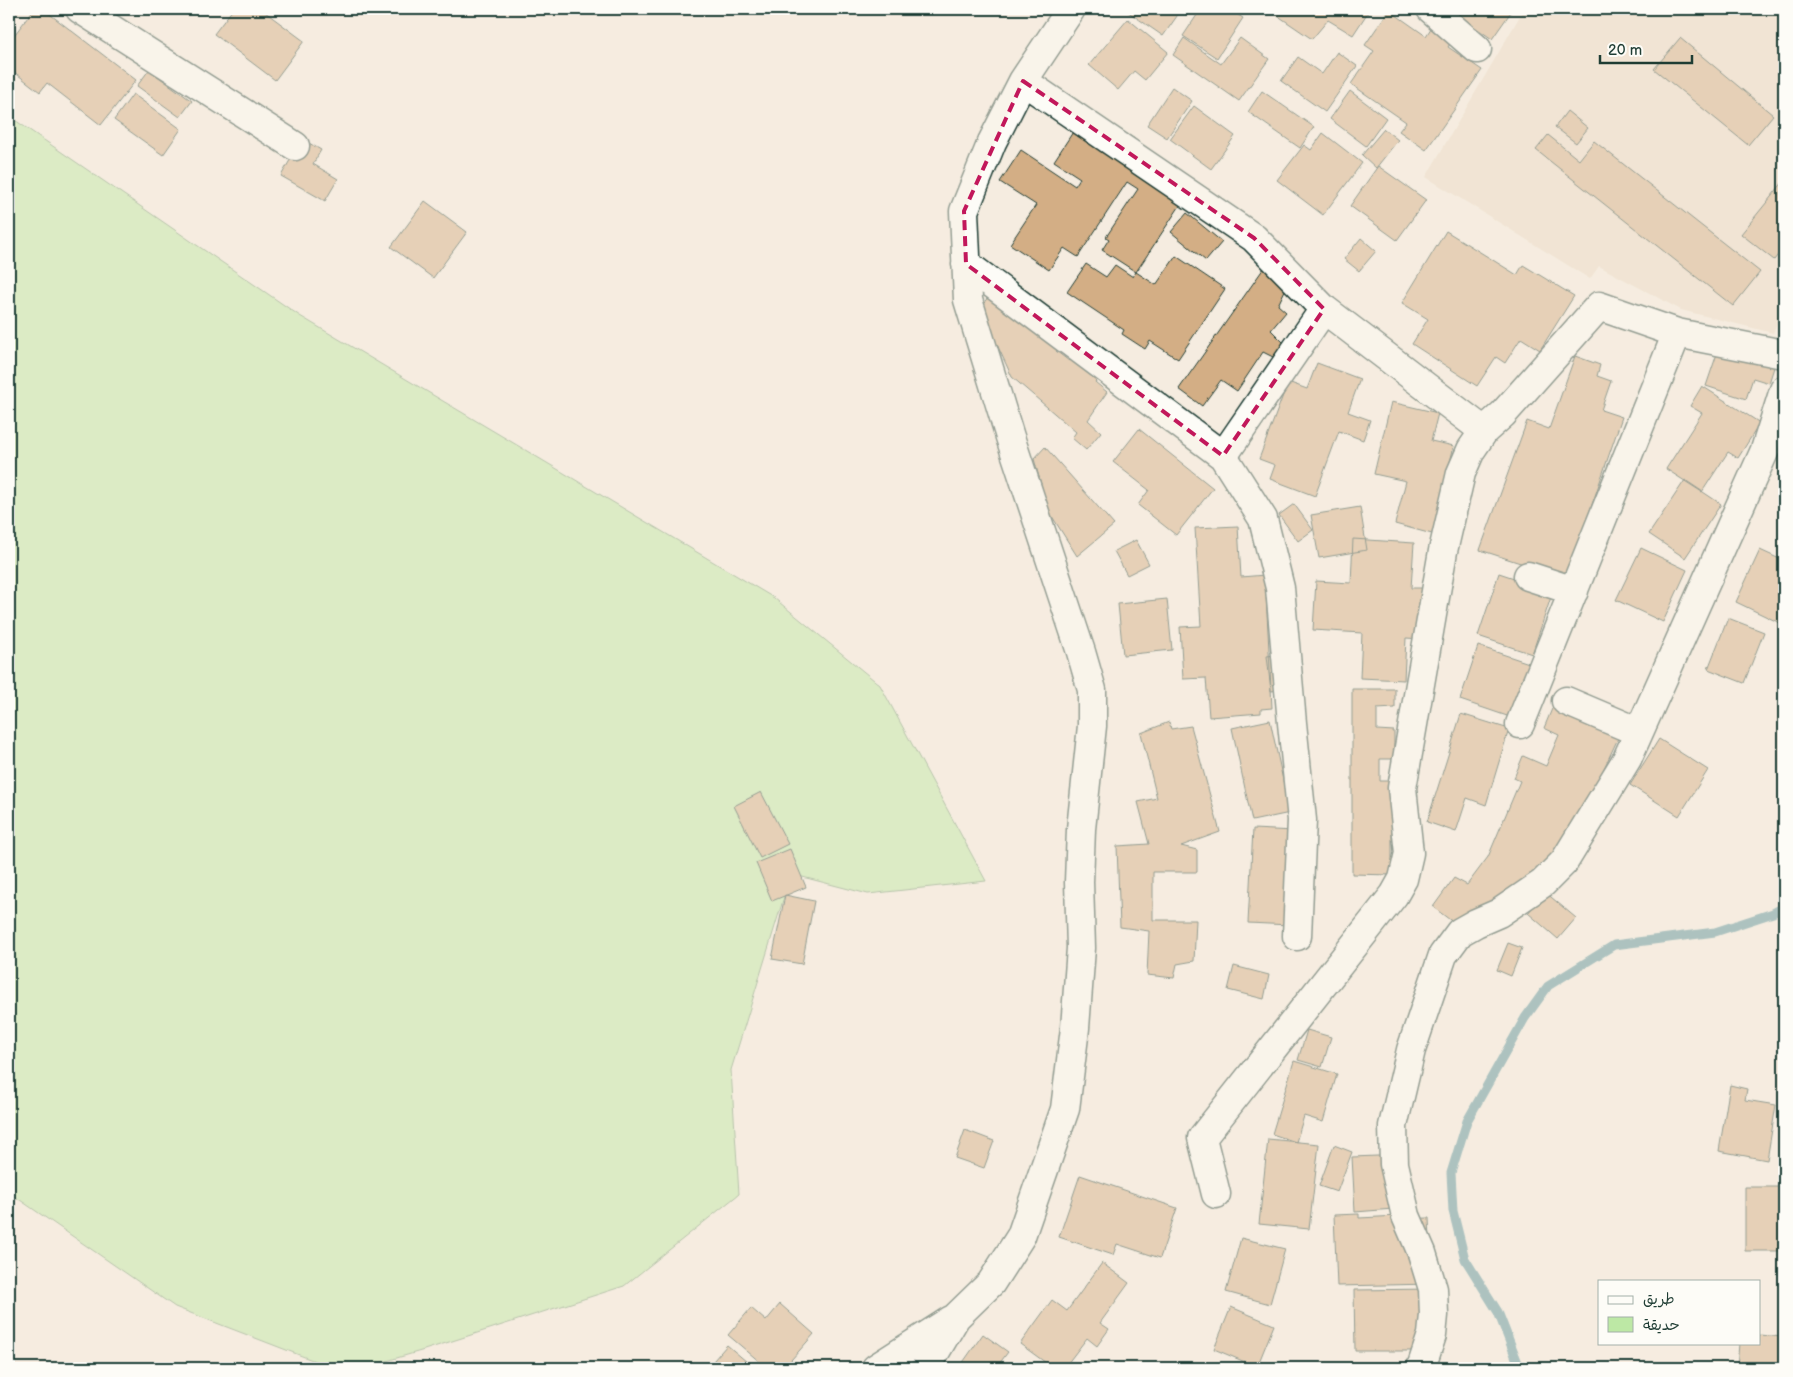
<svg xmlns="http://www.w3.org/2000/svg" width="1793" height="1377" font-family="'Balsamiq Sans','Playpen Sans Arabic',sans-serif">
	<rect width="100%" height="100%" fill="#f5ece0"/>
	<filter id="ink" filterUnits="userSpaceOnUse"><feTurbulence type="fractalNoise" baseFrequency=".02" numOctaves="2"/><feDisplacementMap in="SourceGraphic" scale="10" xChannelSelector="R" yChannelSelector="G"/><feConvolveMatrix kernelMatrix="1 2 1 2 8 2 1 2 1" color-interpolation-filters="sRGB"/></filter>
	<g filter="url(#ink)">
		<path fill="#ebd9c5" d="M1524,9h260v297l-11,27 -92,-23 -82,-44 -9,13 -164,-102z"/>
		<path fill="#bde8a5" stroke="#6e926c" d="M9,116l291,200 474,282 106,87 106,196 -118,13 -77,-20 -60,196 8,124 -115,92 -203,65 -59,17h-29l-158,-61 -155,-107 -11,-6z"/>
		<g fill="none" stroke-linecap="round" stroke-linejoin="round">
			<path stroke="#568f98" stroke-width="9" d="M1520,1368l-22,-56 -33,-53 -12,-48 -2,-38 16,-52 58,-103 23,-32 66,-41 101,-13 58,-19 11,-6"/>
		</g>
		<path fill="#d3ae85" stroke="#1f3d34" d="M34,9h9l93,71 -35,45 -54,-42 -7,9 -31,-24v-26z
			M233,9h28l43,32 -29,39 -61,-46z
			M1124,9h58l-19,27z
			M1201,9h28l14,9 -26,40 -34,-22z
			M1268,9h102l-17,26 -25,-15 -16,19z
			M1449,9h64l-21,30z
			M1389,10l37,26 7,-11 20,14 -5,8 34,23 -56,80 -27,-19 7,-9 -55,-38 23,-33 -9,-6z
			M1128,19l40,33 -23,28 -11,-9 -16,19 -29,-25z
			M1184,38l37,26 19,-26 29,21 -30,42 -66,-46z
			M1680,38l93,77 -25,30 -94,-76z
			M1337,52l20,14 -32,46 -44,-31 17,-24 24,17z
			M149,70l43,31 -12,16 -43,-31z
			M1172,87l20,14 -25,37 -20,-13z
			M1262,91l52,36 -14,21 -52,-36z
			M1350,91l36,27 -20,28 -36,-27z
			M133,94l48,35 -18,26 -49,-35z
			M1194,106l41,30 -24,33 -41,-30z
			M1088,109l47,30 -8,12 62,41 -53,80 -34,-22 7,-11 -3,-2 32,-48 -11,-7 -49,75 -14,-9 -15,22 -39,-26 26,-39 -36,-23 21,-32 54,36 5,-8 -26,-17z
			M1567,111l21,17 -12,15 -21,-16z
			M1384,129l14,11 -22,28 -14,-13z
			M1323,133l39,30 -39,52 -46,-35 27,-35 7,5z
			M1548,135l31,25 15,-19 166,131 -27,34 -197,-156z
			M302,139l19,11 -8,14 25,15 -13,22 -44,-25z
			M1378,166l48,34 -29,40 -47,-34z
			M1784,181v66l-10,13 -33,-26z
			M425,201l42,31 -34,46 -42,-31z
			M1187,213l35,29 -16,19 -35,-29z
			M1446,231l71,44 6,-10 51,31 -34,54 -19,-12 -16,25 -9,-6 -19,29 -65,-42 16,-25 -26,-16z
			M1361,238l15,13 -17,20 -15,-12z
			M1176,256l49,33 -47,70 -28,-18 -5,8 -23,-15 2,-4 -57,-38 19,-28 20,13 9,-12 18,12 3,-5 20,13z
			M1266,265l21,21 -9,19 8,7 -15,18 13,13 -11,14 -10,-5 -26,39 -16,-11 -19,26 -23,-17z
			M991,293l71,52 -6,6 13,10 4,-4 27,19 -5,6 12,10 -19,28 13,12 -15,18 -14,-12 4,-6 -64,-55 -32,-69z
			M1722,339l55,19 -8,25 -16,-5 -7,21 -40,-13z
			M1575,356l25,9 -3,11 14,5 -10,29 21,7 -55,161 -87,-28 47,-129 22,8z
			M1317,363l43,16 -12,33 22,8 -7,20 -24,-9 -24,65 -45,-17 5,-14 -16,-6 29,-77 19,7z
			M1702,386l58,37 -22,35 -10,-6 -26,40 -36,-23 36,-56 -12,-7z
			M1391,402l47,11 -7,28 23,5 -22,88 -37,-10 11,-43 -32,-7z
			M1139,429l74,59 -37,47 -38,-30 11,-15 -36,-28z
			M1045,447l69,78 -37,31 -29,-46 -14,-51z
			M1685,480l36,24 -36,54 -36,-24z
			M1294,504l19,26 -15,11 -19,-26z
			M1360,507l7,43 -48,8 -8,-43z
			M1238,526l3,51 24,-2 7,133 -11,1v4l-52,4 -3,-39 -23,1 -3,-52 21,-1 -6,-98z
			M1353,539l61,4 -3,45h13l-3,51 -15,-1 -2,42 -44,-2 2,-45 -49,-3 3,-49 35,2z
			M1136,540l13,24 -22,11 -13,-24z
			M1641,548l46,22 -24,52 -47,-22z
			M1760,550l24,11v64l-48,-23z
			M1499,573l54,18 -21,63 -54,-18z
			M1167,599l5,51 -49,5 -5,-51z
			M1728,618l36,14 -20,51 -36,-14z
			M1478,646l54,18 -19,54 -53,-18z
			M1289,653l4,36 -22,2 -4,-35z
			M1352,689h43v19l-18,1v21l17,1v28h-14v22h12v94l-40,-1z
			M1554,704l67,28 -37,79 -34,54 -96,58 -21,-16 21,-29 13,7 21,-28 32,-76 -6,-3 9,-22 23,10 13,-31 -15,-7z
			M1461,714l48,15 -23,76 -19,-7 -11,34 -29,-10z
			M1270,720l20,93 -38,8 -20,-93z
			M1169,722l2,7 20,-3 29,106 -39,14 16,4v22h-44v48h43l-2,41 -17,3 -3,14 -27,-3 2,-44 -29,-4 -3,-81 32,-2 -11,-42 19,-4 -16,-65z
			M1659,739l49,31 -29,46 -49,-31z
			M761,792l27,52 -28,14 -26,-52z
			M1253,829l41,2 -4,94 -42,-2z
			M790,849l16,38 -34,14 -16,-38z
			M1545,892l31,26 -18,21 -30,-26z
			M785,895l29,6 -12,63 -30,-5z
			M1508,943l14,5 -11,28 -14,-6z
			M1234,966l35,9 -5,24 -36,-9z
			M1307,1030l24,7 -9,30 -24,-7z
			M1294,1061l43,13 -14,48 -19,-6 -8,26 -24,-8z
			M1730,1085l17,4 -2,11 31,5 -9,55 -48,-9z
			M1784,1119v26l-5,-2z
			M965,1130l29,11 -10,27 -29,-10z
			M1268,1139l51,5 -10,85 -50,-5z
			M1334,1145l18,7 -15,40 -18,-6z
			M1403,1155l3,53 -51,4 -3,-55z
			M1080,1175l97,33 -17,50 -43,-14 -4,11 -54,-18z
			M1745,1187h39v64h-39z
			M1359,1214v4l40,-2v3l30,-1 3,66 -95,2 -3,-71z
			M1241,1238l44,11 -15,55 -44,-12z
			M1102,1263l27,20 -29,40 9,6 -12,17 -10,-8 -23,30h-11l-33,-24 32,-44 15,11z
			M1432,1289l1,62h-78l-1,-61z
			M780,1304l34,30 -30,34h-17l-39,-33 23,-27 15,13z
			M1231,1307l43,18 -17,42 -43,-18z
			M983,1334l25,18 -12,16h-37z
			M1759,1335l25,2v31h-47l2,-25h20z
			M727,1345l27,23h-47z"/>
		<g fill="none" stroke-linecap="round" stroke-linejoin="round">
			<defs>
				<path id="minor" d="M80,9l215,137
					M1431,9l46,40
					M1023,81l231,157 70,71 160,122
					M966,264l257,192 40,63 17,69 12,135 10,97 -5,116
					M1223,456l101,-147
					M1528,576l46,15
					M1566,701l73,31
					M1520,724l157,-391
					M1216,1194l-14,-56 192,-243 9,-16 6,-26 -7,-65 41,-237 18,-78 10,-23 13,-19 19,-17 96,-108 78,27 106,21
					M876,1368l75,-48
					M926,1368l30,-51 35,-34 30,-47 44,-127 10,-81 6,-80 -2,-66 2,-53 11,-103v-36l-11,-38 -71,-215 -42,-137 -4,-89 28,-69 31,-61 48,-72
					M1421,1368l11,-33 2,-20 -1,-26 -11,-36 -16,-37 -12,-52 -1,-38 18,-76 32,-95 17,-23 16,-9 23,-10 44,-30 21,-21 63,-103 138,-309 19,-60"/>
			</defs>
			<use href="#minor" stroke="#1f3d34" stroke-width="31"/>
			<use href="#minor" stroke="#fdfcf7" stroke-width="28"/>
		</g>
	</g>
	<path d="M0 0H1793V1377H0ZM1023,81l231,157 70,71 -101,147 -257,-192 -2,-53z" fill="#f5ece0" fill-opacity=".55" fill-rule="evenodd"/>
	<path fill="none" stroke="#c2185b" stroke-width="4" stroke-dasharray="10 6" stroke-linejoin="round" d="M1023,81l231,157 70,71 -101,147 -257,-192 -2,-53z"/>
	<rect width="1793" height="1377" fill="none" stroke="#fdfcf7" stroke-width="30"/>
	<rect x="15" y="15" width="1763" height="1347" fill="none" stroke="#1f3d34" stroke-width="2" filter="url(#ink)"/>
	<rect x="1598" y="1280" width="162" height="65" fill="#fdfcf7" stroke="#a4b0a9"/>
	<rect x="1608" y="1296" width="25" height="8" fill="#fdfcf7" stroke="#a4b0a9"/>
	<text x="1643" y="1304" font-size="15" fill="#1f3d34">طريق</text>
	<rect x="1608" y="1317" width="25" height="15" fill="#bde8a5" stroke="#a4b0a9"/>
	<text x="1643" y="1330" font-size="15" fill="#1f3d34">حديقة</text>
	<path d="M1600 55v8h92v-8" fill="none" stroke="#1f3d34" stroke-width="2.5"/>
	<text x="1608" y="55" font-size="15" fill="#1f3d34" stroke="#fdfcf7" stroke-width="4" paint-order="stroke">20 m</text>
</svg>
